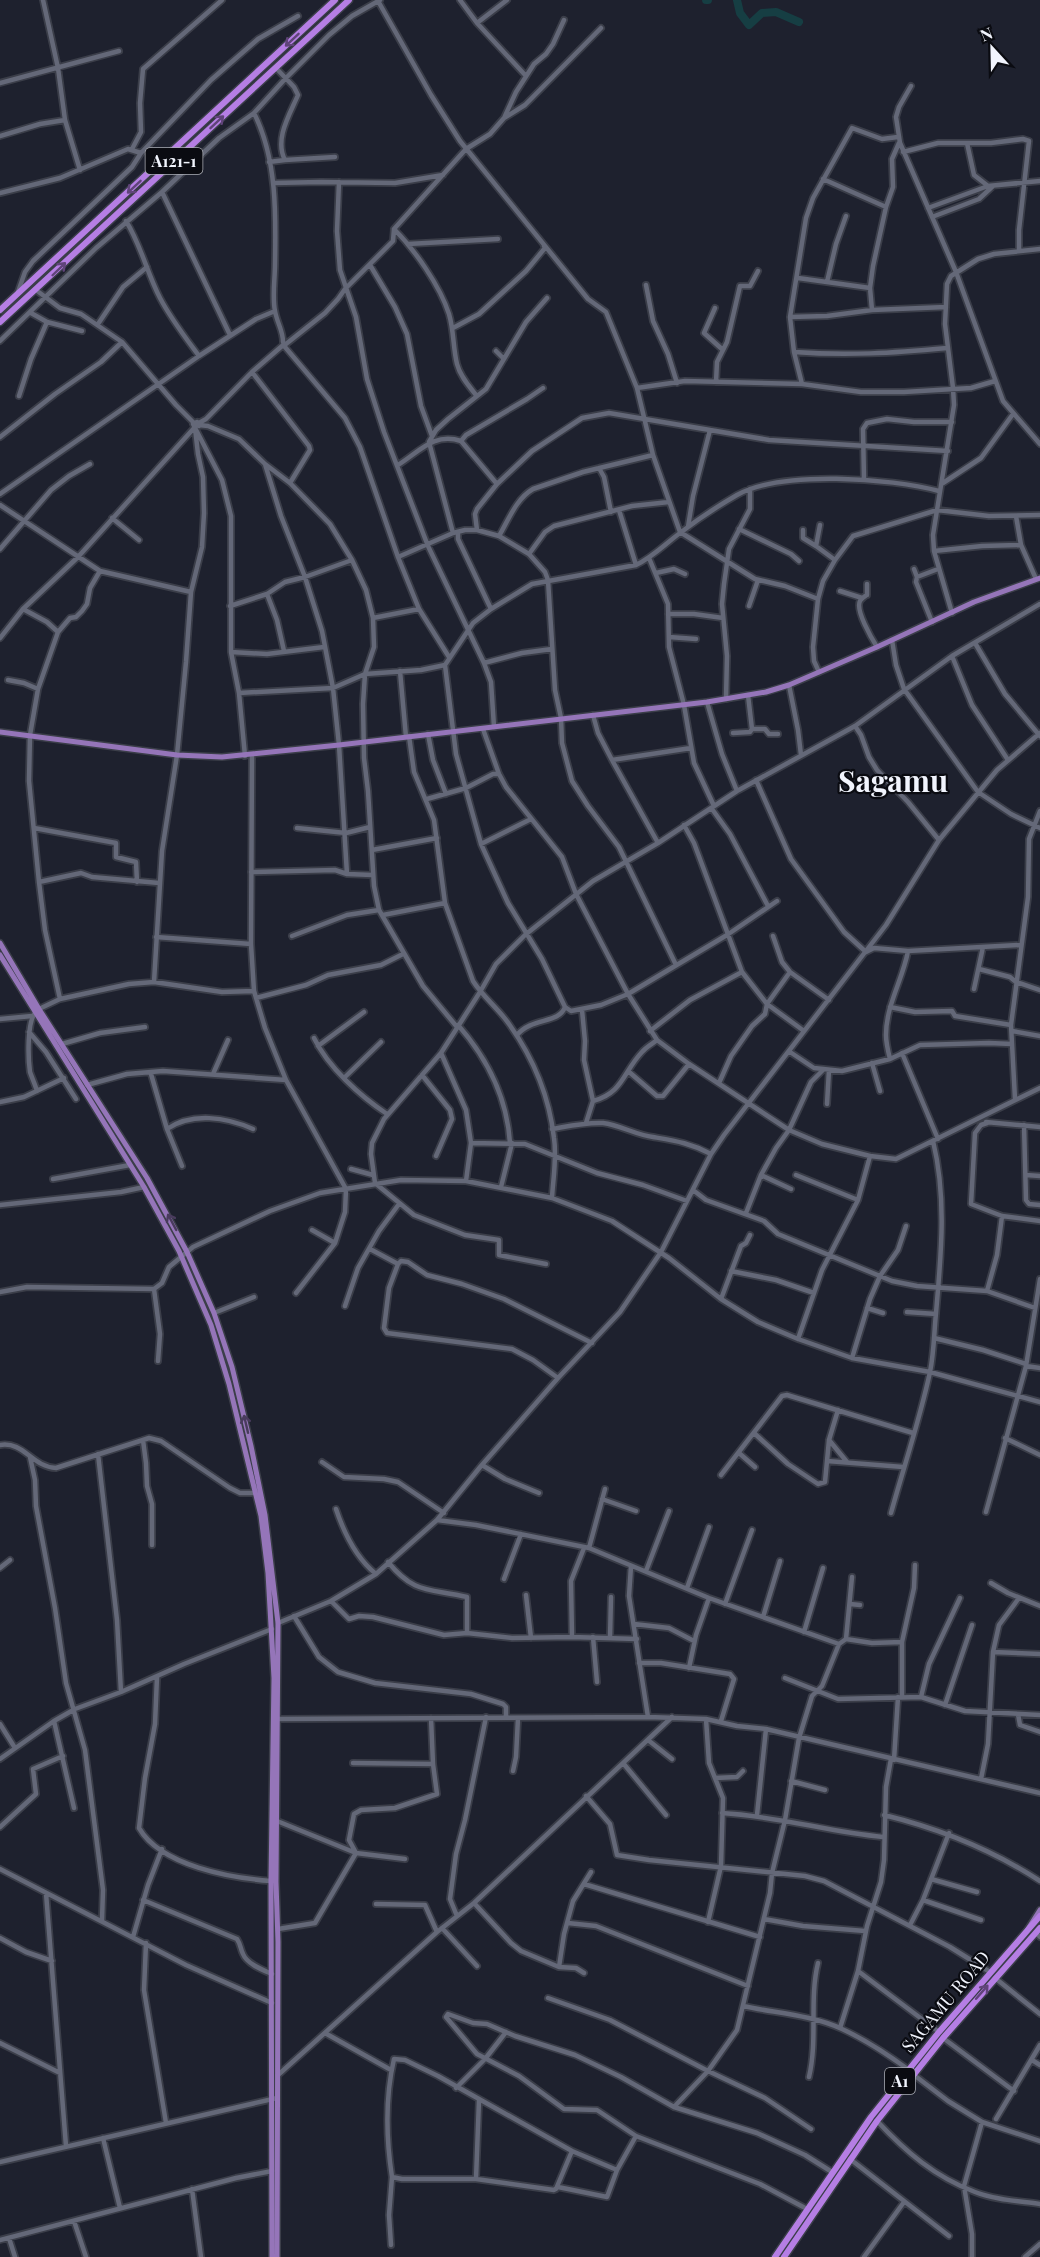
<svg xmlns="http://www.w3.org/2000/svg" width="1040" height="2257" font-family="'Playfair Display',serif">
	<rect width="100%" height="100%" fill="#1e212e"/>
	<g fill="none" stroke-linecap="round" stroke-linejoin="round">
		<path stroke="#163e43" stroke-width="8" d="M706,0h2
			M737,0l3,13 9,12 13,-12 14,-1 23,10"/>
		<defs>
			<path id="minor" d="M43,0l15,68 7,52 15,50
				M460,0l17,23 49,53
				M378,1l53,94 29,46 128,158 18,13 31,76 16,67 27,77 75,47 30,7 33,13
				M477,23l30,-23
				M0,83l119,-32
				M911,86l-12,21 -3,10 4,26 56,129 47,129 37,43
				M254,113c23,46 22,101 21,151 0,15 -3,33 0,47 2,12 8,19 8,31
				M505,116l11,-24 18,-28 12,-10 7,-10 11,-24
				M0,136l40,-12 25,-4
				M967,143l7,32 14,11
				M132,149l9,-17 -1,-29 3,-34 79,-69
				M466,149l24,-15 14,-16 21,-13 76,-77
				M903,152l35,-9h53l32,-4 6,2 -10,89v21
				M285,160l50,-3
				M269,162l16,-2c-11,-21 5,-46 13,-65l-4,-8 -18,-19
				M823,179l63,28
				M339,182l-2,49 3,39 16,47 11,62 17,53 44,114 56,117 7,19 3,45
				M273,183l48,-1 74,1 48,-8
				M162,192l68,143
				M0,193l60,-15 68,-29 13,4
				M928,208l60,-22 52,-5
				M932,217l47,-18 14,-13
				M126,221c15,24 21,52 34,77 11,21 25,39 39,58
				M394,229c21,21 46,57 55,85 5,17 4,34 8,50 3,12 12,22 19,31
				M408,244l90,-5
				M370,265l25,42 12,27 14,72 11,30
				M798,278l72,10
				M827,282l9,-38 10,-28
				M646,285l7,36 15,33 9,29
				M36,290l24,18 21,6 41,28 54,63 18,18
				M18,292l7,-20 8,-11 99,-94 9,-14 70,-73 47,-41 40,-23
				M715,308l-11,25 19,17
				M872,310l-2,-22 3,-22 13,-59 7,-20 -1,-28 7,-16
				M31,313l16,9 35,9
				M790,317l37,-1 45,-6 74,-3
				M98,324l25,-37 24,-20
				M453,328l26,-14 47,-43 19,-23 -1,-2
				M0,341l96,-93 66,-56 57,-54 35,-25 31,-34 44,-44 23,-19 28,-16
				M286,344l39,-31 13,-14 7,-10 48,-48 1,-12 72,-80 1,2
				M285,347l60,71 15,29 38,110 21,52 30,48
				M496,351l8,8
				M794,352c54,4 99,1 153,-4
				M252,372l57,74 1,4 -20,33
				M716,382l1,-20 10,-20 13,-56h10l8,-15
				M802,384l-8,-32 -4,-35 16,-99 7,-20 39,-70 30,11 16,-2
				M637,388l48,-7 117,3 59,8h43l67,-4 24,-7
				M19,396l12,-37 16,-37
				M199,423l7,-4 46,-47 30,-26
				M199,425l9,1 31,13 26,25 25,19 40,41 22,36 14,30 7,28 1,29 -9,27 -2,30 1,54 4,33 6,95 5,24 44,76 34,41
				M199,426l-2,-4 -4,2 29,56 9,36v136l8,41 6,63
				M0,437l55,-43 46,-32 21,-20
				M461,441l36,43
				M265,464l16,52 24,61 17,54 11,57 6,57 8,129
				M398,465c21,-13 36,-33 63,-24l5,-6 61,-36 16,-11
				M599,468l5,9 7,35
				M864,480l-1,-51 4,-6 20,-4 27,3h38
				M943,483l38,-25 32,-44
				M0,494l199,-138 57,-37 19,-8
				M0,505l100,66 91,21
				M619,510l17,55
				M1016,516l5,29 15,34
				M112,518l27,22
				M820,525l-4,21 19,14
				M688,527l5,-31 17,-66
				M739,529l52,25 8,7
				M477,530l-2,-16 2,-5 20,-25 35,-33 50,-33 27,-5 160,27 179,11
				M803,530v8l13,8
				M453,533l-24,-91 7,-12 12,-11 38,-30 40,-67 21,-24
				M458,533v6l33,70
				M499,536c10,-17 17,-37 34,-47l50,-17 70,-17
				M0,549l51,-59 18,-14 21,-12
				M934,551l48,-5 39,-1
				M529,554l16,-22 9,-6 78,-20 37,-4
				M398,557l55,-24 12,-3h12l22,6 30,18 16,18 3,8 7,110 6,28 1,25 10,38 16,25 31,41 57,118
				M649,558l19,46 1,43 15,58 10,58 20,43
				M914,569l3,8 21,-8
				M656,573l18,-4 11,5
				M917,577l-1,5 16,40
				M867,584v11c-1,0 -7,5 -7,6 -5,9 12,38 17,46
				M840,591l22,7
				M267,594l10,26 7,31
				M230,606l37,-12 18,-12 20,-5 47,-17
				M749,606l9,-26
				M23,609l24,13 11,10
				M952,613l-18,-62 -1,-16 21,-130 -1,-17 -8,-64 2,-40 4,-8 27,-17 16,-5 46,-5
				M668,614h26l29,4
				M373,618l46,-9
				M669,637l27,2
				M0,638l23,-29 55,-52 117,-130
				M892,640l4,25 8,24 74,103 33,22 29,14
				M975,643l30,51 35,42
				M231,652l36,2 57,-7
				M952,656l20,49 36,55
				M484,663l38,-10 30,-4
				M445,665l11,89 25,90 27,59 34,56 23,48 6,4 30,-6 27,-11 99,-59 50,-34
				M400,671l6,66
				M819,672l-5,-11 -1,-14 5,-48 5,-18 12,-21 18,-24 84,-26 52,6 51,-1
				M8,680l16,3 14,6
				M789,685l9,45 3,25
				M239,693l94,-5 32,-14 56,-4 24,-5 28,-42 18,-14 41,-25 104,-19c17,-8 29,-21 44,-32 18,-14 38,-27 57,-38 45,-25 153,-17 202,-4
				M748,695l4,34h13l4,5h9
				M726,699l1,-43 -5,-52 2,-20 5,-35 21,-40v-20
				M707,702l15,52 15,37
				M593,715l5,18 14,27 46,83
				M855,726l6,9 8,22 8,13 31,32 31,38
				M483,729l16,45 7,13 56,70 14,37 52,100 29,46 32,24 100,66 33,14 48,12 26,3 144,-71
				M733,733l17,-1 2,-3
				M428,734l5,26 13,34
				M409,736l5,36 20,48 11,83 28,78c10,16 25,27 36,43 25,35 40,71 45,114 3,20 -1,41 -2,60
				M252,755l-1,189 3,47 11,37 21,52 60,109 -1,23 -10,31 -39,50
				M612,760l79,-12
				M756,780l35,79 53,73 22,20 8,-4 34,3 112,-6
				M427,799l39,-11 27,-14h6
				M712,809l18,25 38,72
				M684,825l10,18 48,129 25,32 37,27
				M34,828l82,15v14l20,5 1,20
				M297,828l49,5 24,-6
				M481,844l50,-25
				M372,850l65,-12
				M251,872l84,-2 12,4 26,1
				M39,882l42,-9 11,4 67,6
				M383,915l62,-12
				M292,936l55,-21 32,-5
				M773,936l9,26 8,10 39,28
				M156,937l95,7
				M979,969l31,8 6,5 24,8
				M154,982l8,-131 15,-96 9,-93 5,-70 11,-45 2,-34 -1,-36 -5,-23 -3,-26
				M974,989l9,-42
				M256,998l50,-13 22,-10 53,-10 22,-11
				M60,999l-15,-69 -6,-48 -10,-101 1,-46 8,-46 20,-57 12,-14 6,-1 6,-6 5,-7 3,-16 10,-17
				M890,1007l25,5 37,-1 3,5 56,9
				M39,1009l21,-10 69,-15 25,-2 68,10 32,-1
				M582,1010l3,31 -1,19 9,41 -7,22
				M35,1013c-8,10 -7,45 -5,59 2,6 5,12 7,19
				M0,1019l32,-3
				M458,1025c29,33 49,73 52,118
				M650,1031l40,-31 52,-28
				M1012,1031l28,5
				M29,1032l17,20 30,47
				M517,1035c15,-18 42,-11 48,-28
				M314,1038c14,29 46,58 73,76
				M62,1044l38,-11 45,-6
				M318,1046l46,-34
				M790,1052l24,16 28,3 48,-12 30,-14 69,-2 23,1
				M441,1053l25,57 5,33 -5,38
				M902,1053l36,86
				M890,1059c-2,-8 -4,-16 -4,-24 0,-30 17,-56 22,-84
				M872,1063l8,28
				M628,1071l29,25h6l26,-32
				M151,1074l16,55 15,37
				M213,1074l15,-34
				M422,1075l28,35 2,9 -16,37
				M344,1078l37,-36
				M719,1083l12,-27 21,-30 13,-12 2,-10 23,-32
				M87,1085l40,-11 36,-3 123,9
				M1015,1099l-4,-74 17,-128 1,-58 11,-28
				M593,1101c30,-8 30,-29 49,-49 4,-5 10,-8 15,-12
				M0,1102l24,-5 40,-19
				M827,1104l2,-34
				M986,1122l54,5
				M987,1123l-6,2 -6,8 -4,71 31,12 38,5
				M1024,1125l2,75 3,4 11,1
				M167,1129c25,-17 59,-12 86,0
				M552,1129c17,-3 34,-7 51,-6 17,2 33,12 50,14 23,4 37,6 58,17
				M471,1143l54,1 72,29 46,12 44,16
				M351,1169l22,6
				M761,1175l30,14
				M796,1175l62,25
				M1026,1175l14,1
				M53,1179l77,-14
				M501,1187l11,-44
				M693,1190l13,10 58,21 14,13 114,47 25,5 70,5 48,17
				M0,1205l121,-13 23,-5
				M746,1213l15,-38 15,-27 13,-18 22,-48 12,-12
				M312,1230l23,13
				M370,1249l28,15
				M546,1264l-47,-9v-15l-34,-5 -51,-20 -39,-32 -4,-29 1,-11 12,-24 57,-66 39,-61 16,-28 29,-29 68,-54 65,-38 79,-52 118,-65 97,-70 88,-52
				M731,1271l45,9 38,13
				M154,1289l6,45 -2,27
				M987,1291l10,-36 5,-39
				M0,1292l27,-5 127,2 8,-6 7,-16 24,-20 77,-36 50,-18 81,-13 65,1 86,17 60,23 57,37 52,41 37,23 40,17 54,19 78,14 110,30
				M721,1299l20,-53 5,-3 4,-8
				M345,1306l13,-38 21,-37 20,-27
				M867,1308l16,5
				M907,1312l29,2
				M214,1313l40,-16
				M934,1338l49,12 43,14
				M798,1339l24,-69 36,-70 12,-44
				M852,1358l18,-59 10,-23 18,-26 8,-24
				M1026,1366l14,2
				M558,1378l-25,-18 -21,-11 -125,-16 -3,-5 5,-40 9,-24 3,-3 7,1 19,13 35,9 42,15 88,44
				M754,1433l34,31 30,20 7,-2 2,-21 76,6
				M1005,1438l35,17
				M143,1440l3,23 1,23 5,18v41
				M829,1440l18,22
				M0,1445c24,-4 32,22 56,23l87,-28 6,-2 12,3 69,47 10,5h15
				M739,1453l16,14
				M98,1454l19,166 4,72
				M30,1457l5,23 1,26 19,102 11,75 19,67 18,140 -1,30
				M827,1461l2,-21 9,-30
				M322,1462l22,15 40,2 14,3 46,31
				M482,1465l23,14 34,14
				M721,1475l61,-79 5,-1 126,38
				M602,1499l34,12
				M336,1509c8,24 20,49 40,65
				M986,1512l40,-146 14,-87
				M891,1513c13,-47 29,-94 39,-141 4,-19 4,-39 6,-59 5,-57 11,-115 -3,-172
				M437,1520l39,5 113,23 120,50 130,46
				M589,1548l16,-59
				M388,1562c27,33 41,26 79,35v36
				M631,1566l-2,30 19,121
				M0,1568l10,-8
				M646,1571l23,-60
				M504,1579l17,-45
				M991,1583l17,10 32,13
				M687,1588l22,-61
				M526,1595l5,43
				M331,1601l18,18 10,-3 14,1 71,18 23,-2 45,5 60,-1 65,2
				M725,1604l27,-74
				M850,1604l10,1
				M294,1616l25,41 19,15 37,11 96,11 32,10 3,3v11
				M763,1617l17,-56
				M278,1623l53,-22 45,-27 61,-54 44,-54 77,-88 62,-66 41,-60 50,-98 13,-19 162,-210 53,-85 58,-70 43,-37
				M634,1624l35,4 25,13
				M804,1632l19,-64
				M572,1637l-1,-56 13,-33
				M593,1637l4,45
				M610,1638l1,-41
				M846,1639l26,4 30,-1
				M993,1652l47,2
				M639,1663h22l69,11 4,5 -13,42
				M689,1668l7,-33 13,-37
				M157,1677l-2,47 -10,54 -6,50c22,38 92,50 132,53
				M785,1678l53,21 83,-2 44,14 75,4
				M902,1697v-55l12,-54 1,-23
				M921,1697l8,-33 31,-66
				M945,1705l27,-80
				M1018,1714l2,11 20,7
				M274,1719l374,-2 58,2 31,7 29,3 274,64
				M706,1719l3,44 14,35 -2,68 -13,56
				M54,1721l20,87
				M0,1724l15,24
				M648,1740l24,19
				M0,1759l54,-38 21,-12 46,-17 63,-28 88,-35
				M894,1760l4,-63
				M353,1763l80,1
				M623,1763l43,52
				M513,1771l3,-14 2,-39
				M715,1778l22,-1 6,-6
				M981,1779l7,-35 5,-92 6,-27 20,-27
				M791,1781l34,9
				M586,1796l24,28 7,31 32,5 156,16 19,5 126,66 40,25
				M722,1813c55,3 107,19 161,24
				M757,1815l9,-86
				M884,1815c57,14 107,34 156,66
				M277,1821l79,32 49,6
				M0,1827l36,-33 -3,-25 30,-13
				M356,1853l-7,-13 5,-26 7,-4 34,-2 42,-14 -4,-30 -2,-46
				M0,1869l186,96 86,38
				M931,1879l46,13
				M584,1884l176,53
				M46,1893l20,253
				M143,1900l94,39c4,6 3,9 6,15 4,10 20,16 29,20
				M923,1900l58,20
				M474,1903l37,40 10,8 38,16 17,1 8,5
				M376,1904l49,1 12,27
				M457,1916l-7,-17 6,-45 9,-34 21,-103
				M764,1919l39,7 62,5
				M568,1923l28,3 152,60
				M910,1925l13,-25 26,-67
				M442,1928l35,38
				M278,1929l37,-6 41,-70
				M1038,1935l2,2
				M133,1937l15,-52 14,-36
				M0,1938l26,14 26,9
				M146,1943l-2,47 22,133
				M559,1967l5,-33 9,-33 18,-29
				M858,1971l81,61
				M995,1978l45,36
				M548,1998l62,22 98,51 57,27 46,31
				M743,2006c32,7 69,9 99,23 24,11 45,25 67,41
				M840,2028l18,-57 9,-45 14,-44 3,-22 2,-73 5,-28
				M325,2033l66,37
				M943,2038l71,53
				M0,2043l60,30
				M1032,2060l8,5
				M278,2075l159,-143 37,-29 198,-186
				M914,2075l34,26 34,21 58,19
				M809,2077c9,-38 0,-77 9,-114
				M456,2088l29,-29 21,-27
				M674,2107l34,-36 29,-41 33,-137 2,-20 13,-53 14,-82 13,-42 10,-10 17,-42 7,-5 6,-62
				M996,2119l44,-74
				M877,2121c29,31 58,56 98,71 20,8 44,9 65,12
				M103,2138l17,70
				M572,2151l45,19
				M850,2159l99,77
				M0,2162l277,-64
				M476,2179l3,-79
				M192,2189l9,68
				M556,2189l16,-38 -134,-75 -33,-16 -11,-1c-9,39 -8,79 -2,118l10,2h74l78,11 4,-3 49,10 10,-27 19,-34
				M807,2209l-47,-25 -124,-48 -39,-26 -33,-1 -45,-33 -42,-22 -31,-37 2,-3 25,9 14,1 28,12 60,19 46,22 53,30 83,26 48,22 27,17
				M74,2221l12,36
				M9,2238l6,19
				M0,2240l236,-62 36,-7
				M391,2245l-2,-30 3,-38
				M864,2257l40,-55
				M972,2257v-23l-8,-48 18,-64
				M1025,2257l15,-13"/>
			<path id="major" d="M0,732l177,23 45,2 117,-12 368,-43 59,-10 23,-7 88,-38 97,-45 66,-24
				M0,943l39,66 108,169 40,74 27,61 18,54 19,79 14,69 13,108 -2,259 2,60 -1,315
				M0,955l144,232 35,64 32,74 18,59 32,132 7,57 6,105 -3,203 1,376
				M1028,1929l12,-19"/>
			<path id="highway" d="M0,310l335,-310
				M0,322l349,-322
				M775,2257l96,-140 68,-85 101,-116
				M784,2257l93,-136 66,-83 97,-110"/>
		</defs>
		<use href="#minor" stroke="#3b3e49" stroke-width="8"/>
		<use href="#major" stroke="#3b3e49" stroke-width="8"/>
		<use href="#highway" stroke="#3b3e49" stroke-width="9"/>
		<use href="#minor" stroke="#646878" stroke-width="4.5"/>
		<use href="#major" stroke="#9575b9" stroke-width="5"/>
		<use href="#highway" stroke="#b57ee4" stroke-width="6"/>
	</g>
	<defs><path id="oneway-shaft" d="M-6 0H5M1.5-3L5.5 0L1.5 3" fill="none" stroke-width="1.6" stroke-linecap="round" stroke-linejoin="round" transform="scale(1.5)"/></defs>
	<g stroke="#60447a">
		<use href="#oneway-shaft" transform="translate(292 40) rotate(137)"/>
		<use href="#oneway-shaft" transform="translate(217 122) rotate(-43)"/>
		<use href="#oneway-shaft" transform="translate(134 187) rotate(137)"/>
		<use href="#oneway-shaft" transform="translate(59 269) rotate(-44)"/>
		<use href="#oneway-shaft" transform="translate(982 1992) rotate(-49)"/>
	</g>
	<g stroke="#493b5d">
		<use href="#oneway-shaft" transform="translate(172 1222) rotate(-118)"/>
		<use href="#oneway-shaft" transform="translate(246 1424) rotate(-103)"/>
	</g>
	<g text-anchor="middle" stroke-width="4.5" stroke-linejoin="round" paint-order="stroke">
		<g fill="#0a0b11" stroke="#acaeb6" stroke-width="1.5">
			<rect x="145.5" y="148" width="57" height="26" rx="4.5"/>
			<rect x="885" y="2068" width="30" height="26" rx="4.5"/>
		</g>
		<g font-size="16" font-weight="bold" fill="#f1f4fd">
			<text x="174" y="167">A121-1</text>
			<text x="900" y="2087">A1</text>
		</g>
		<g font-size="18" fill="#f1f4fd" stroke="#0a0b11">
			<text transform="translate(946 2002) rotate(-50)" y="6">SAGAMU ROAD</text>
		</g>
		<g font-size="30" font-weight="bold" fill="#f1f4fd" stroke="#0a0b11">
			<text x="893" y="792">Sagamu</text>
		</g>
	</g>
	<g transform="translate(992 48) rotate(338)" stroke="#0a0b11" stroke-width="4.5" paint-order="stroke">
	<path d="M0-4.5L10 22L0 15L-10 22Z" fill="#f1f4fd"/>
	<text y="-9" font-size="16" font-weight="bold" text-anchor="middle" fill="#f1f4fd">N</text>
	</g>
</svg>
